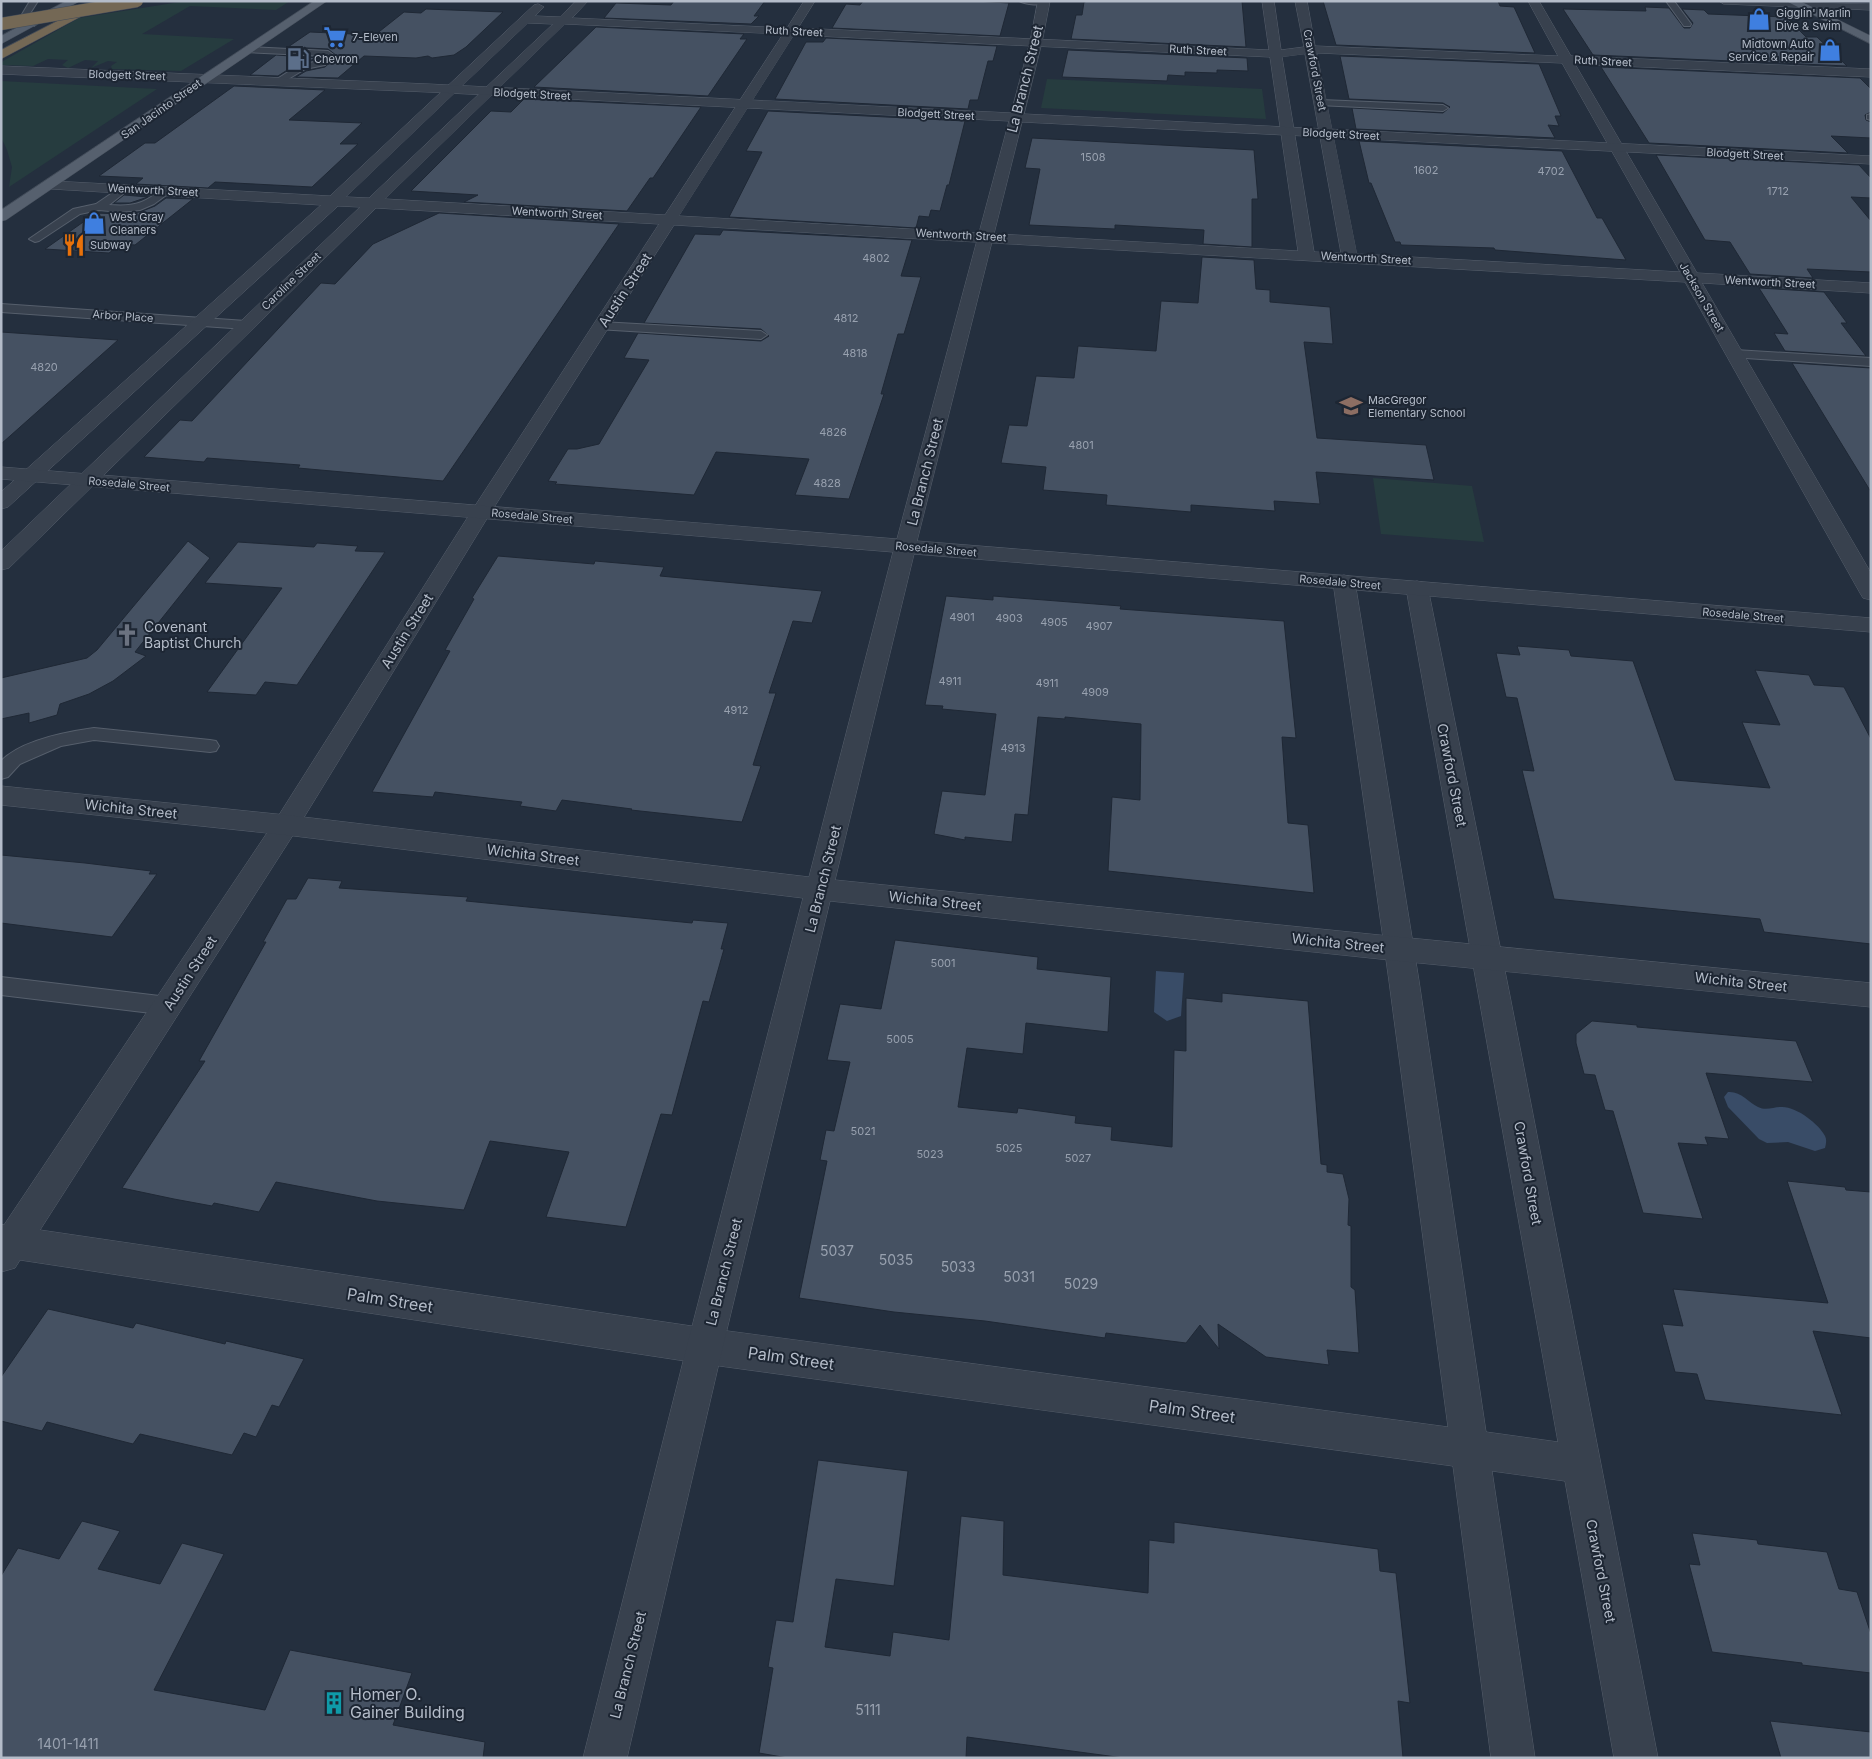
<svg xmlns="http://www.w3.org/2000/svg" width="1872" height="1759" font-family="Inter,sans-serif">
	<rect width="100%" height="100%" fill="#242f3e"/>
	<path fill="#263c3f" d="M186,1h104l-14,9 -86,-4 -48,28 92,5 -53,32 -69,-2 -1,-3 6,-4 -9,-1 -17,7 7,-7 -13,-1 -17,8 -6,-3 6,-5 -20,-1 -15,7 -32,-1 2,-4 76,-43z
		M1047,79l215,10 4,30 -225,-11z
		M1,81l156,8 -148,98 3,-20 -5,-17 -6,-13z
		M1373,478l99,8 12,56 -103,-8z"/>
	<path fill="#394c67" d="M1156,971l28,2 -3,43 -14,5 -13,-9z
		M1728,1092c13,-1 20,10 30,15 8,4 16,0 23,0 15,-1 38,17 44,29 2,4 1,8 0,12l-10,3 -27,-9 -21,1 -8,-4 -31,-32 -4,-10z"/>
	<path fill="#455162" stroke="#1f2835" d="M674,1h91l-11,15h5l-8,8 -147,-6 12,-15 55,2z
		M863,1h112l34,2 -9,33 -168,-8 14,-24 14,1z
		M1089,1h153l4,46 -175,-8 5,-24h6l2,-13z
		M1323,1h175l2,5 14,1 21,46 -199,-8z
		M1645,7l24,1 15,20h6l3,-5 -11,-14 22,1 4,4 78,3 20,20h11l30,29 -254,-11 -30,-46 83,2z
		M426,9l77,3 -37,35 -12,8 -22,3 -4,-2 -12,2 -52,-2 -26,22 -42,-1 10,-6 19,-4 12,-11 -9,-7 -40,-2 22,-15 65,3 29,-23 17,1z
		M596,27l148,7 -4,5h7l-39,57 -174,-9z
		M826,38l171,8 -4,15h-5l-10,39h-8l-2,9 -193,-10 31,-57h17z
		M1068,50l179,8 1,13 -31,-1v3l-32,-1v4l-17,-1 -1,6 -105,-4z
		M276,55l44,3 -22,5 -20,13 -28,-1z
		M1340,56l199,8 22,52h-6l4,10 -11,-1 7,13 -199,-9 -4,-21 91,5 7,-6 -7,-4 -94,-4z
		M1601,67l259,11 11,11v23l-6,3 1,5 5,2v16l-40,-2 17,17 -199,-10z
		M234,86l91,4 -36,30 73,3 -22,21h18l-46,43 -97,-5 -7,6 -72,-4 7,-6 -44,-2 46,-33h10z
		M524,99l177,8 -48,71h-3l-23,33 -163,-9 14,-7 -67,-4 80,-80 20,1z
		M768,111l197,10 -16,64h-2l-7,26 -9,-1 -2,7 -10,-1 -3,12 -187,-11 33,-65 -16,-1z
		M1032,138l222,12 4,49h-6v48l-49,-3 1,-14 -89,-5v4l-86,-4 11,-56 -15,-1z
		M1359,141l203,10 35,67h5l24,42 -131,-10 -1,-2 -93,-3 -1,-3h-5l-24,-59h-2z
		M1656,155l203,10 12,13v20l-20,-1 20,24v51l-64,-3 6,9 -63,-4 -20,-32 -25,-2z
		M124,195l24,2 -18,6h-16z
		M166,198l27,1 -58,46 -14,-1 -12,9 -64,-4 51,-36 24,1 20,-2 15,-6z
		M439,213l180,11 -176,257 -145,-13 2,-3 -93,-7 -3,4 -60,-5 36,-37 12,1 129,-138 14,1 38,-40z
		M723,230l189,10 -11,36 20,1 -17,57h-6l-17,60h3l-35,105 -54,-4 14,-36 -93,-7 -22,43 -139,-11 2,-2 -9,-1 20,-32h9l22,-5 50,-84 -25,-2 14,-25 123,8 8,-5 -8,-7 -117,-6 51,-89 25,1z
		M1202,257l52,3 2,29 14,1v12l60,5 3,37 -29,-2 13,96 109,7 8,35 -118,-8 4,32 -46,-3 1,10 -84,-6v7l-85,-7 1,-10 -64,-5 3,-23 -45,-4 8,-38 18,1 9,-50 38,2 4,-32 78,5 5,-50 37,2z
		M1759,288l65,4 23,31h-6l25,33 -81,-5 -11,-18 14,1z
		M1,332l117,8 -117,104z
		M1792,363l79,5v124z
		M188,541l22,17 -75,94 11,4 -33,25 -24,13 -29,10 -3,11 -28,8v-10l-28,6v-41l86,-20 10,-8z
		M238,542l76,5 3,-4 41,3 -3,5 30,1 -88,133 -32,-3 -9,13 -49,-3 75,-104 -77,-5z
		M498,556l96,8 1,-3 69,6 -4,9 162,15 -10,32 -19,-2 -24,72h7l-23,72 8,1 -19,56 -111,-12 1,-1 -70,-9 -6,11 -36,-5 2,-4 -87,-10 -2,5 -61,-5 78,-141 -5,-1 29,-51 -2,-1z
		M946,596l47,4v-4l128,10 -1,3 164,12 12,117 -14,-1 6,86 20,2 6,68 -206,-22 4,-74 28,3 1,-76 -76,-7v2l-27,-2 -10,98 -13,-1 -3,28 -47,-5v3l-31,-6 8,-43 43,4 11,-81 -54,-5 1,-3 -18,-1z
		M1517,646l52,4 2,6 62,5 42,119 95,8 -28,-66 38,3 -25,-55 54,5 5,10 30,2 27,52v205l-107,-12 -4,-13 -206,-20 -32,-129 12,1 -17,-73 -11,-1 -10,-44 24,2z
		M1,855l84,8 66,8 -2,3h8l-45,63 -111,-14z
		M308,878l34,3 -3,7 129,9 -2,4 226,22 1,-3 35,3 -7,26h3l-15,53 -6,-1 -31,114 -11,-1 -35,113 -80,-10 23,-65 -79,-11 -26,69 -87,-9 -101,-19 -17,30 -45,-9 -2,3 -38,-7 -52,-11 83,-127h-6l67,-119h-3l24,-43h9z
		M895,940l143,17 -1,12 74,8 -3,55 -82,-9 -3,31 -56,-6 -9,59 59,6 1,-5 58,8 -1,7 37,4 -1,13 61,7 2,-97 12,1v-53l36,4v-9l86,8 13,163 6,1v7l16,2 6,25 -1,26 3,1v61l4,3 4,63 -32,-3 2,15 -63,-8 -48,-33 1,25 -19,-24 -14,18 -80,-10 -1,5 -120,-17 -91,-9 -95,-14 28,-137 -7,-1 6,-30 8,1 16,-69 -23,-2 13,-56 41,5z
		M1592,1021l45,4v2l159,14 17,41 -107,-9 23,66 -24,-2 3,8 -30,-2 25,76 -60,-6 -30,-102 -8,-1 -10,-35 -11,-1 -8,-31v-9z
		M1787,1181l58,6 1,3 25,2v146l-58,-7 29,84 -137,-15 -8,-26 -22,-2 -13,-48 21,2 -10,-37 155,14z
		M48,1309l85,19 3,-5 89,21 1,-3 78,18 -25,48 -7,-2 -16,32 -12,-4 -12,22 -92,-21 -7,10 -86,-22 -5,9 -41,-10v-44z
		M818,1460l90,11 -14,115 -58,-7 -11,68 65,9 3,-24 56,8 12,-124 43,5 -1,54 145,18 1,-53 25,3v-21l204,27 2,22 16,2 14,130 -12,-2 5,57h-279l-157,-21 -1,21h-178l-29,-5 14,-85 -5,-1 8,-47 17,2z
		M82,1521l38,10 -22,38 62,15 22,-41 42,11 -70,136 111,20 25,-60 122,23 -19,52 92,17 -2,16h-482v-182l17,-28 41,11z
		M1692,1533l65,7 1,4 69,8 12,37 18,3 14,42v39l-69,-8v-2l-90,-11 -23,-88 11,1z
		M1770,1721l101,11v26h-90z"/>
	<g fill="none" stroke-linecap="round" stroke-linejoin="round">
		<defs>
			<path id="service" d="M30,1h8l-9,14 9,8 -4,3 -13,-10z
				M1019,1h29v1c-6,4 -22,3 -29,-1z
				M1666,1h8l17,23 -1,2h-6z
				M247,47l81,4 7,5 -10,9 -20,4 -25,15 -5,-3 2,-2 22,-14 20,-4 6,-5 -81,-4 -1,-2z
				M1321,100l122,5 5,3 -5,3 -125,-6 -2,-2z
				M1871,114v6l-4,-1v-4z
				M124,185l4,1 1,2 -1,2 -19,15c16,1 28,1 42,-8 6,-4 11,-9 17,-10l5,3 -19,14 -14,6 -20,2 -21,-2 -19,4 -41,27 -4,1 -6,-3 44,-30 23,-5z
				M1,304l245,17 6,4 -6,4 -245,-17z
				M601,322l160,9 6,4 -6,4 -164,-10 -2,-3z
				M1735,350l136,8v8l-141,-9 -1,-3z
				M94,728l116,12 6,1 3,5 -3,5 -6,1 -116,-12 -33,6 -41,18 -12,13 -7,2v-18c21,-21 64,-29 93,-33z
				M1,977l167,20 8,3 3,6 -3,6 -8,3 -167,-20z"/>
			<path id="minor" d="M576,1h12l-16,17 215,10 17,-27h11l-17,27 471,22 -7,-49h12l7,49 23,-3 -9,-46h12l8,45 243,10 -30,-55h11l32,55 300,13v8l-296,-13 122,209 174,10v10l-169,-10 169,290v27l-8,-2 -3,-5 -175,-311 -1011,-57 -183,287 -196,320 -255,398 665,98 743,99 -59,-446 -56,-399 3,-5 8,-2 8,2 3,5 64,399 67,451 72,10 -152,-854 3,-5 8,-2 8,2 3,5 81,403 149,767h-44l-49,-277 -73,-10 43,287h-44l-38,-292 -748,-102 -685,-104 -5,8 -14,4v-48l3,1 273,-407 194,-306 188,-288 -283,-16 -367,360 -8,2v-19l359,-344 -22,-1 -330,301 -7,2v-17l320,-287 -269,-16 -5,-1 -2,-3 2,-3 5,-1 278,15 204,-191 4,-1 6,3 -9,9 25,1zM528,23l25,1 -184,174 -23,-1zM565,24l218,10 -118,181 -280,-16zM794,35l476,22 28,194 -619,-35zM1317,53l245,10 118,209 -323,-18zM1305,54l36,199 -27,-1 -32,-195z
				M1719,1l152,3v6l-147,-6z"/>
			<path id="tertiary" d="M1038,1h12l-8,41 -18,72 847,42v8l-849,-42 -105,419 954,77v14l-957,-78 -79,326 564,57 472,46v24l-472,-46 -569,-60 -107,445 -96,412h-44l104,-412 116,-448 -517,-63 -285,-30v-19l285,29 523,62 84,-325 -892,-73v-12l896,72 112,-418 -581,-29 -427,-18v-8l427,18 583,29 19,-71z"/>
			<path id="primary" d="M66,1h14l-79,43v-8z
				M314,1h13l-321,219 -5,1v-11z
				M1786,1h14l71,35v8z"/>
			<path id="motorway" d="M96,1h14l-109,58v-9z"/>
		</defs>
		<use href="#service" stroke="#565f6c" stroke-width="2"/>
		<use href="#minor" stroke="#565f6c" stroke-width="1"/>
		<use href="#tertiary" stroke="#565f6c" stroke-width="1"/>
		<use href="#primary" stroke="#414a57" stroke-width="1"/>
		<use href="#motorway" stroke="#434c59" stroke-width="1"/>
		<use href="#service" fill="#38414e" fill-rule="evenodd"/>
		<use href="#minor" fill="#38414e" fill-rule="evenodd"/>
		<use href="#tertiary" fill="#38414e" fill-rule="evenodd"/>
		<use href="#primary" fill="#56606e" fill-rule="evenodd"/>
		<use href="#motorway" fill="#746855" fill-rule="evenodd"/>
		<defs>
			<path id="motorway-bridge" d="M1,24l136,-23"/>
		</defs>
		<use href="#motorway-bridge" stroke="#434c59" stroke-width="13" stroke-linecap="butt"/>
		<use href="#motorway-bridge" stroke="#746855" stroke-width="12"/>
	</g>
	<defs>
		<symbol id="shop-bare" viewBox="-9 -9 18 18"><path d="M-5-2.5h2.3a2.7 3.5 0 0 1 5.4 0H5L5.5 6h-11ZM-1.5-2.5h3a1.5 2.3 0 0 0-3 0Z" fill="#3f7fe0" stroke="#1d2633" stroke-width="2.5" paint-order="stroke"/></symbol>
		<symbol id="supermarket-bare" viewBox="-9 -9 18 18"><path d="M-6-5.5h2.5l.6 2H6L4.5 2H-2.5L-4.4-4H-6ZM-1.5 3.2a1.3 1.3 0 1 0 .1 0ZM3 3.2a1.3 1.3 0 1 0 .1 0Z" fill="#3f7fe0" stroke="#1d2633" stroke-width="2.5" paint-order="stroke"/></symbol>
		<symbol id="fuel-bare" viewBox="-9 -9 18 18"><path d="M-5.5-6h7V0h2V4h1.3V-2.5L3-4.5l.8-.8L6-3V5H2.5V1h-1V6h-7ZM-4.2-4.7v3.2H.2V-4.7Z" fill="#5c6f8a" stroke="#1d2633" stroke-width="2.5" paint-order="stroke"/></symbol>
		<symbol id="restaurant-bare" viewBox="-9 -9 18 18"><path d="M-5-6h1v4h1v-4h1v4h1v-4h1v5L-1.5 .5V6h-2V.5L-5-1ZM5-6V6H3V1.5H1.5Q1.5-4 5-6Z" fill="#e8710a" stroke="#1d2633" stroke-width="2.5" paint-order="stroke"/></symbol>
		<symbol id="school-bare" viewBox="-9 -9 18 18"><path d="M0-5L7-2L0 1L-7-2ZM-4 1L0 2.5L4 1V4Q0 6-4 4Z" fill="#8d6e63" stroke="#1d2633" stroke-width="2.5" paint-order="stroke"/></symbol>
		<symbol id="church-bare" viewBox="-9 -9 18 18"><path d="M-1.2-6h2.4v3.5h3.3v2.4h-3.3V6h-2.4V-.1h-3.3v-2.4h3.3Z" fill="#6b7280" stroke="#1d2633" stroke-width="2.5" paint-order="stroke"/></symbol>
		<symbol id="building-bare" viewBox="-9 -9 18 18"><path d="M-4-6H4V6H1V3H-1V6H-4ZM-2.5-4.3h1.7v1.8h-1.7ZM.8-4.3h1.7v1.8H.8ZM-2.5-1h1.7V.8h-1.7ZM.8-1h1.7V.8H.8Z" fill="#0f9aa8" stroke="#1d2633" stroke-width="2.5" paint-order="stroke"/></symbol>
	</defs>
	<g fill-rule="evenodd">
		<use href="#shop-bare" x="1743" y="3" width="32" height="32"/>
		<use href="#supermarket-bare" x="319" y="21" width="32" height="32"/>
		<use href="#shop-bare" x="1814" y="34" width="32" height="32"/>
		<use href="#fuel-bare" x="282" y="43" width="32" height="32"/>
		<use href="#shop-bare" x="78" y="207" width="32" height="32"/>
		<use href="#restaurant-bare" x="58" y="229" width="32" height="32"/>
		<use href="#school-bare" x="1335" y="390" width="32" height="32"/>
		<use href="#church-bare" x="111" y="619" width="32" height="32"/>
		<use href="#building-bare" x="318" y="1687" width="32" height="32"/>
	</g>
	<g text-anchor="middle" stroke-width="4" stroke-linejoin="round" paint-order="stroke">
		<g font-size="11" fill="#b4bcc9" stroke="#1d2633" text-anchor="start">
			<text x="1776" y="17">Gigglin' Marlin<tspan x="1776" dy="13">Dive &amp; Swim</tspan></text>
			<text x="352" y="41">7-Eleven</text>
			<text x="1814" y="48" text-anchor="end">Midtown Auto<tspan x="1814" dy="13">Service &amp; Repair</tspan></text>
			<text x="314" y="63">Chevron</text>
			<text x="110" y="221">West Gray<tspan x="110" dy="13">Cleaners</tspan></text>
			<text x="90" y="249">Subway</text>
			<text x="1368" y="404">MacGregor<tspan x="1368" dy="13">Elementary School</tspan></text>
		</g>
		<g font-size="11" fill="#b4bcc9" stroke="#1d2633">
			<text transform="translate(794 31) rotate(3)" y="4">Ruth Street</text>
			<text transform="translate(1198 50) rotate(3)" y="4">Ruth Street</text>
			<text transform="translate(1603 61) rotate(3)" y="4">Ruth Street</text>
			<text transform="translate(1315 70) rotate(79)" y="4">Crawford Street</text>
			<text transform="translate(127 75) rotate(2)" y="4">Blodgett Street</text>
			<text transform="translate(532 94) rotate(3)" y="4">Blodgett Street</text>
			<text transform="translate(161 109) rotate(-35)" y="4">San Jacinto Street</text>
			<text transform="translate(936 114) rotate(3)" y="4">Blodgett Street</text>
			<text transform="translate(1341 134) rotate(3)" y="4">Blodgett Street</text>
			<text transform="translate(1745 154) rotate(3)" y="4">Blodgett Street</text>
			<text transform="translate(153 190) rotate(3)" y="4">Wentworth Street</text>
			<text transform="translate(557 213) rotate(3)" y="4">Wentworth Street</text>
			<text transform="translate(961 235) rotate(3)" y="4">Wentworth Street</text>
			<text transform="translate(1366 258) rotate(3)" y="4">Wentworth Street</text>
			<text transform="translate(291 281) rotate(-44)" y="4">Caroline Street</text>
			<text transform="translate(1770 282) rotate(3)" y="4">Wentworth Street</text>
			<text transform="translate(1702 297) rotate(60)" y="4">Jackson Street</text>
			<text transform="translate(123 316) rotate(4)" y="4">Arbor Place</text>
			<text transform="translate(129 484) rotate(5)" y="4">Rosedale Street</text>
			<text transform="translate(532 516) rotate(5)" y="4">Rosedale Street</text>
			<text transform="translate(936 549) rotate(5)" y="4">Rosedale Street</text>
			<text transform="translate(1340 582) rotate(5)" y="4">Rosedale Street</text>
			<text transform="translate(1743 615) rotate(5)" y="4">Rosedale Street</text>
		</g>
		<g font-size="11" fill="#98a1af">
			<text x="1093" y="161">1508</text>
			<text x="1426" y="174">1602</text>
			<text x="1551" y="175">4702</text>
			<text x="1778" y="195">1712</text>
			<text x="876" y="262">4802</text>
			<text x="846" y="322">4812</text>
			<text x="855" y="357">4818</text>
			<text x="44" y="371">4820</text>
			<text x="833" y="436">4826</text>
			<text x="1081" y="449">4801</text>
			<text x="827" y="487">4828</text>
			<text x="962" y="621">4901</text>
			<text x="1009" y="622">4903</text>
			<text x="1054" y="626">4905</text>
			<text x="1099" y="630">4907</text>
			<text x="950" y="685">4911</text>
			<text x="1047" y="687">4911</text>
			<text x="1095" y="696">4909</text>
			<text x="736" y="714">4912</text>
			<text x="1013" y="752">4913</text>
			<text x="943" y="967">5001</text>
			<text x="900" y="1043">5005</text>
			<text x="863" y="1135">5021</text>
			<text x="1009" y="1152">5025</text>
			<text x="930" y="1158">5023</text>
			<text x="1078" y="1162">5027</text>
		</g>
		<g font-size="14" fill="#b4bcc9" stroke="#1d2633">
			<text transform="translate(1025 79) rotate(-76)" y="5">La Branch Street</text>
			<text transform="translate(625 290) rotate(-57)" y="5">Austin Street</text>
			<text transform="translate(925 472) rotate(-76)" y="5">La Branch Street</text>
			<text transform="translate(407 631) rotate(-58)" y="5">Austin Street</text>
			<text transform="translate(1452 775) rotate(79)" y="5">Crawford Street</text>
			<text transform="translate(131 809) rotate(6)" y="5">Wichita Street</text>
			<text transform="translate(533 855) rotate(7)" y="5">Wichita Street</text>
			<text transform="translate(823 879) rotate(-76)" y="5">La Branch Street</text>
			<text transform="translate(935 901) rotate(6)" y="5">Wichita Street</text>
			<text transform="translate(1338 943) rotate(6)" y="5">Wichita Street</text>
			<text transform="translate(190 973) rotate(-57)" y="5">Austin Street</text>
			<text transform="translate(1741 982) rotate(6)" y="5">Wichita Street</text>
			<text transform="translate(1528 1173) rotate(80)" y="5">Crawford Street</text>
			<text transform="translate(724 1272) rotate(-76)" y="5">La Branch Street</text>
			<text transform="translate(1601 1571) rotate(79)" y="5">Crawford Street</text>
			<text transform="translate(628 1665) rotate(-76)" y="5">La Branch Street</text>
		</g>
		<g font-size="14" fill="#b4bcc9" stroke="#1d2633" text-anchor="start">
			<text x="144" y="632">Covenant<tspan x="144" dy="16">Baptist Church</tspan></text>
		</g>
		<g font-size="14" fill="#98a1af">
			<text x="837" y="1256">5037</text>
			<text x="896" y="1265">5035</text>
			<text x="958" y="1272">5033</text>
			<text x="1019" y="1282">5031</text>
			<text x="1081" y="1289">5029</text>
			<text x="868" y="1715">5111</text>
			<text x="68" y="1749">1401-1411</text>
		</g>
		<g font-size="16" fill="#b4bcc9" stroke="#1d2633">
			<text transform="translate(390 1300) rotate(9)" y="6">Palm Street</text>
			<text transform="translate(791 1358) rotate(8)" y="6">Palm Street</text>
			<text transform="translate(1192 1411) rotate(8)" y="6">Palm Street</text>
		</g>
		<g font-size="16" fill="#b4bcc9" stroke="#1d2633" text-anchor="start">
			<text x="350" y="1700">Homer O.<tspan x="350" dy="18">Gainer Building</tspan></text>
		</g>
	</g>
	<rect width="1872" height="1759" fill="none" stroke="#b4bcc9" stroke-width="5"/>
</svg>
